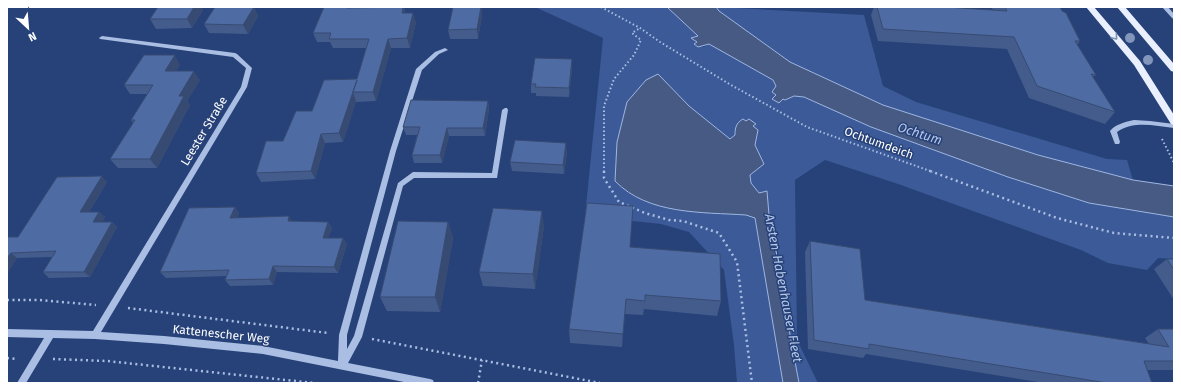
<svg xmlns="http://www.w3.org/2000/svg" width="1181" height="390" font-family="'Fira Sans',sans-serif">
	<rect width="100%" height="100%" fill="#274279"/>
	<path fill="#3b5a97" d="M535,7h132l31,29 -6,2 5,4 -3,2 10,3 5,-3 64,36 3,6v9l-4,4 7,3 4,-3 2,1 9,-4 10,1 67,30 137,50 81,26 85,14v42l-16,-1 -11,12 -39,-7 -27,-13 -183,-66 -73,-24 -30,20 2,160 21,43h-19l-29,-156 -3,-35 -8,1 -8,-10 -1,-8 14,-11 -9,-19 3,-15 -5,-3 3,-3 -10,-3 -11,9v5l-5,4 -41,-33 -31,-31 -41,67 -2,39 55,27 76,7 9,3 28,165h-46l-3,-38 -10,-75 -35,-38 -28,-8 -76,-8 18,-178z
		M716,7l148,8 19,71 33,16 191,57 20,1 6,20 -95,-25 -155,-50 -93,-43 -71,-51z"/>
	<path fill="#465a83" stroke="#9fb7e4" d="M667,7h49l3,4 71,51 93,43 155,50 95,25 41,6v31l-85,-14 -81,-26 -137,-50 -67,-30 -10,-1 -9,4 -2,-1 -4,4 -7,-4 4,-4 -4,-3 4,-6 -3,-6 -64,-36 -11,3 -4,-3 3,-2 -6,-4 7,-2z
		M658,74l31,32 41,33 5,-4c0,-7 1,-12 8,-16l3,2 3,-2 7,5 -3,2 5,4 -3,15 9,19 -14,11 1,8 8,10 8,-2 3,36 29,156h-16l-28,-165 -9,-3c-44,-3 -98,0 -131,-34l2,-39 10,-40 19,-22z"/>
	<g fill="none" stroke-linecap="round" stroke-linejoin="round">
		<path stroke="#aabee3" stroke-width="2" stroke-dasharray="1.5 2.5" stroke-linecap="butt" d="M601,7l39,21 20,14 71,43 76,42 126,45
			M1162,139l12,24
			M604,172v-66l10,-27 20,-24 7,-15 -9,-7 8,-5"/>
		<path stroke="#aabee3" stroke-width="2.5" stroke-dasharray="2 3.5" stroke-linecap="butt" d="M604,171v7l15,24 26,11 24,7 14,1 36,12 18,29 15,121
			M930,171l127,47 57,15 60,5
			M7,300h33l56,5
			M128,308l200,25
			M372,339l228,44
			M7,358l11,1
			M53,359l54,2 207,22
			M478,383l4,-23"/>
		<path fill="#aabee3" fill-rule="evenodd" d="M1162,7h6l6,7v5l-2,-1z
			M102,36l133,17 2,1 15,14 -5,19 -146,245 63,4 99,10 75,15 1,-26 51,-184 26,-82 19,-17 10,-4 3,2 -9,4 -17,16 -26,81 -49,184v14l7,-13 44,-153 15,-11 79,1 10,-63 3,-2h2l1,2 -11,68h-83l-11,8 -41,151 -14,26 82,16 3,1 1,3h-25l-146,-29 -99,-10 -69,-5 -42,-1 -27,45h-9l27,-45 -37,-1v-8l86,2 148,-244 5,-19 -13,-11 -133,-18 -1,-1z
			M1134,120l16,1 24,3v4c-19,-2 -40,-8 -57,4l3,10 -1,2h-4l-5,-13c6,-7 15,-9 24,-11z"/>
		<path fill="#e9effc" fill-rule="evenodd" d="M1086,7h8l46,54 34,54v10l-3,-1 -37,-59z
			M1117,7h8l49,57v8l-3,-1z"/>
	</g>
	<g fill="#8296bc">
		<circle cx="1130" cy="38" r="5"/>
		<circle cx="1148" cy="60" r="5"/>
	</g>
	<path fill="#445c8c" d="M158,7h43l2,3 -11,18 -36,1 -6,-10z
		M254,7l4,9 -10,18 -39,-1 -5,-9z
		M404,7l1,6 11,9 -6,26h-19l-15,53 -20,1v-1l-13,41 -18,1 -10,36 -54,3 -5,-9 27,-32 29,-30 45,-32 9,-31h-33l-3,-6h-13l-4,-9 38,-25z
		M481,7l1,9 -4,23h-28l-2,-9z
		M874,7h71l48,3 -2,-3h69l20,34 -3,4 19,30 -3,2 22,35 -10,12 -76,-26 -22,-49 -129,-8 -7,-26z
		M180,65l-4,6 24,9 -13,21 3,4 -33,63h-39l-8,-9 23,-36 -2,-3 16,-26h-17l-6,-9z
		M572,68l-3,29 -33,-1v-3h-5v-9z
		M488,101l1,8 -4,27h-36l-7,27h-28l-2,-8 5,-20h-11l-3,-8z
		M567,152l-3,22 -52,-3 -2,-9z
		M107,182l-18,30h10l6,5 -3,5h10l5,5 -27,50 -41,1 -6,-6 9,-15 -35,1 -10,15v-36h11z
		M235,207l4,6 -2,5 55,3 36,1 4,6 -4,10 19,6 -9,29 -61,-1 -4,13 -43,1 -5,-6 2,-4 -61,2 -6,-6z
		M448,222l5,16 -13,74 -53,-1 -7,-14z
		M544,226l-9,63 -52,-3 -4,-14z
		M810,241l55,59 284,44 -4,-6 13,-9h16v41h-27l5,13h-108l-178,-29 -3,4 -55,-9 -3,-97z
		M630,247l91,54 -4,15 -73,-7 -1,6 -19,-1 -2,33 -52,-4 -1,-14z
		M1167,259h7v41l-20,-31z"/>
	<path fill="#374b72" d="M194,7h7l2,3 -11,18 -5,-9z
		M254,7l4,9 -10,18 -5,-9z
		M403,7l3,9 -4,-3z
		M481,7l1,9 -4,23 -1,-10z
		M413,13l3,9 -6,26 -3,-10z
		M388,39l3,9 -15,53 -3,-9z
		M175,55l5,10 -9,15 -6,-9z
		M572,59v9l-3,29v-9z
		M194,71l6,9 -13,21 3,4 -33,63 -7,-9 29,-63z
		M357,80l-4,12 3,9 -13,41 -4,-9z
		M488,101l1,8 -4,27 -2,-8z
		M447,128l2,8 -7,27 -2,-8z
		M321,134l4,9 -10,36 -4,-8z
		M566,143l1,9 -3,22 -1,-9z
		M102,176l5,6 -22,36 -5,-6z
		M235,207l4,6 -4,11 -5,-6z
		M542,211l2,15 -9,63 -2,-15z
		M99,212l6,5 -6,11 -6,-6z
		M289,216l4,7 -5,-2z
		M112,222l5,5 -27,50 -6,-5z
		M328,222l4,6 -6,16 -3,-6z
		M448,222l5,16 -13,74 -5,-15z
		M343,238l4,6 -9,29 -4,-6z
		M11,253l6,5 -10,15v-15z
		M273,266l4,6 -4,13 -4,-6z"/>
	<path fill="#4f6ba3" stroke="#374b72" d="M158,7h36l-7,12h-37z
		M215,7h39l-11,18 -39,-1z
		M324,7h23v1l56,-1 -1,6h11l-6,25 -19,1 -15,53h-20l4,-12 -18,53 -18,1 -10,37 -55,2 10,-32h17l13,-30h16l12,-31 33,-1 12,-40h-40l2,-6h-18z
		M453,7h28l-4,22 -29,1z
		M877,7h68l62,4 -2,-4h55l2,4 4,2 14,28h-5l21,34 -5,-1 24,38 -78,-26 -23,-49 -131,-8z
		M144,55h31l-10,16h29l-15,25h5l-34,63h-40l25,-39h-4l22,-35h-29z
		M535,58l37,1 -3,29 -34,-1 1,-3h-5z
		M411,100l77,1 -5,27h-36l-7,27h-28l8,-28h-17z
		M515,140l51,3 -3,22 -53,-3z
		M102,176l-22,36h19l-6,10h19l-28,50h-41l13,-21 -45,2 -4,5v-21h11l39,-60z
		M587,203l46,3 -3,41 90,7 1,47 -76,-6v6l-19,-2 -3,35 -54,-5z
		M235,207l-5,11 59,-2 -1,5 40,1 -5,16h20l-9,29 -61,-1 -4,13 -44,1 4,-10 -69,2 29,-64z
		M493,208l49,3 -9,63 -54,-2z
		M398,221l50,1 -13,75h-55z
		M810,241l50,8 5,51 304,47 -11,-18h16v32h-30l8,22h-45l-238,-39v5l-55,-9z
		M1167,259h7v11z"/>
	<defs><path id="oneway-chevron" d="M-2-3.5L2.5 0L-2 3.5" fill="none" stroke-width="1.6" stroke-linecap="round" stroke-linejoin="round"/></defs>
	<use stroke="#7e90b4" href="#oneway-chevron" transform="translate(1115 37) rotate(50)"/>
	<g text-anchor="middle" stroke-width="3" stroke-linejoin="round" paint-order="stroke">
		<g font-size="12" fill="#fff" stroke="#274279">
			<text transform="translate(204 131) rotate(-59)" y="4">Leester Straße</text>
			<text transform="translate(879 143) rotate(20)" y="4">Ochtumdeich</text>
			<text transform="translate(221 334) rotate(6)" y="4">Kattenescher Weg</text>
		</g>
		<g font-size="13" font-style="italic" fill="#b5c8eb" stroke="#274279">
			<text transform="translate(920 133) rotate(18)" y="5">Ochtum</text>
			<text transform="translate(784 288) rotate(79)" y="5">Arsten-Habenhauser Fleet</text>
		</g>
	</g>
	<rect width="1181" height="390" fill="none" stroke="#ffffff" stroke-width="16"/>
	<g transform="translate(28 28) rotate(154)" stroke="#274279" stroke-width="3" paint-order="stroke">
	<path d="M0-3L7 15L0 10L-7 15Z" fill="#ffffff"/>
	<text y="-6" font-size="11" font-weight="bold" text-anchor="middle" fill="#ffffff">N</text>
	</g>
</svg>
